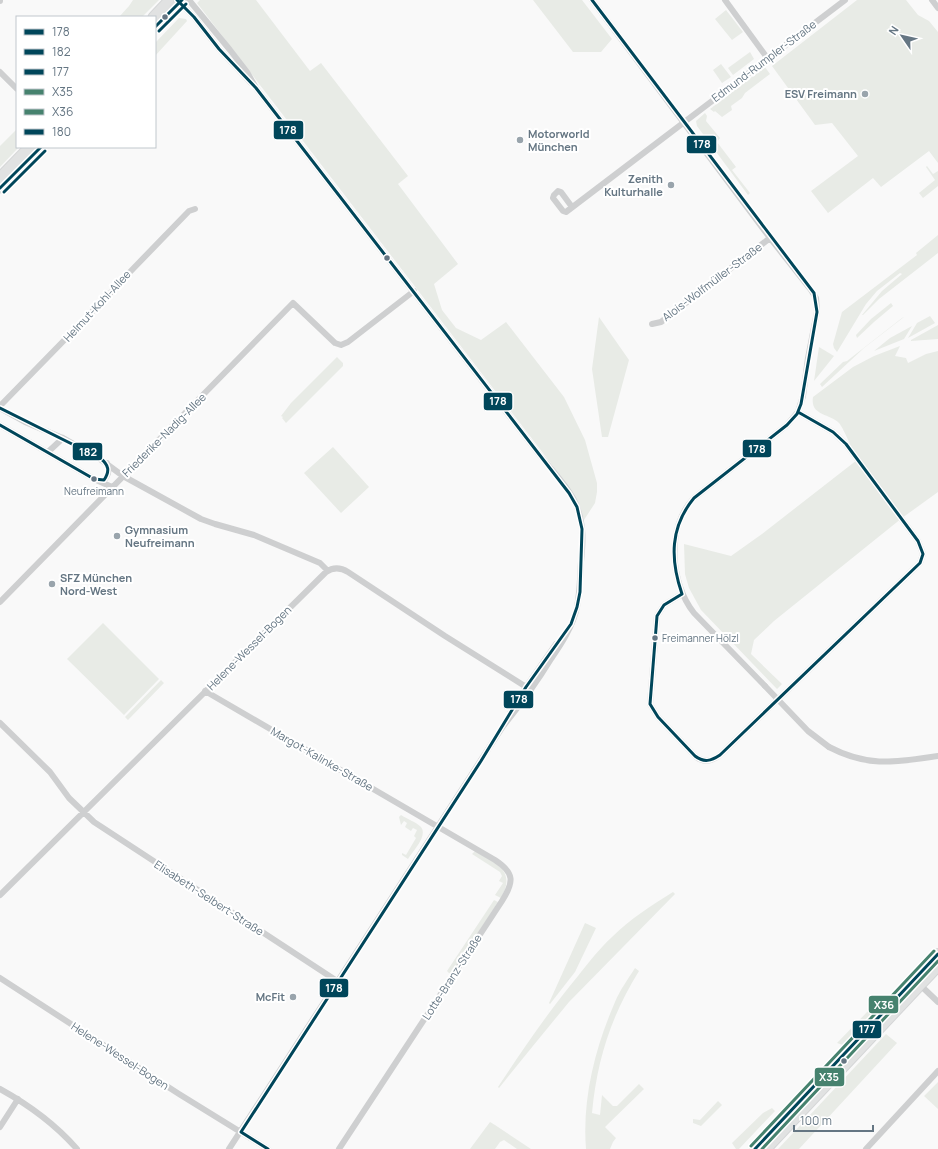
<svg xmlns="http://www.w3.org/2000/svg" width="938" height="1149" font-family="Manrope,sans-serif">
	<rect width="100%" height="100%" fill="#f9f9f9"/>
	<path fill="#e8ebe6" d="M133,0h26l-17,17h-23l10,-11z
		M200,0h56l54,71 11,-8 87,113 -10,8 60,80 -24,20 8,26 14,18 25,12 25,-18 58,75 21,43 12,43v9l-2,11 -11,17 -4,-14 -14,-23 -369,-480z
		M533,0h49l30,39 -11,13h-28z
		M857,0h49l12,15 11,6 9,11v131l-9,-12 -48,36 -8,-9 -45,35 -17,-22 47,-35 -26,-33 -17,2 -43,-59z
		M726,10l17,22 -11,8 -17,-21z
		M179,18l7,1 1,2 -32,35v-13z
		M750,52l4,7 -21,16 -5,-7z
		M721,64l10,13 -9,6 -9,-13z
		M765,67l5,7 -25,19 -3,5 -11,8 1,4 -10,7 -7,-6 -1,1 -4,-3z
		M705,113l2,3 -1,5 14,17 -3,4 19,25 -4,3 18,23 -2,2 -51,-69 -1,-5z
		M17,129v18h2l-19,20v-21z
		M927,166l6,8 5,-3v15l-15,12 -4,-5 16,-13 -9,-13z
		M938,235v18l-59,46 -16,16h-1l20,-24 20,-17 -2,-1 -23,18 -11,13 -29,48 -3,-4 -1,-4 9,-32 75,-57 -1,-2z
		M891,303l2,3 -19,16 -17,16 -1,-3 15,-16z
		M930,316l5,7 -27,15 9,-15z
		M599,317l30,43 -21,77h-6l-10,-68z
		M904,317l-40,31 -42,39 -2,-3 23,-22 4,-1 55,-43z
		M938,325v14l-27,2v-1z
		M912,326l-8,13 -30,12 16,-13z
		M900,346l-5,10 11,2 2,5 18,-9 12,-3v141l-36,26 -128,103 -20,19 -3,14 31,30 -5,5 -76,-79 -12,-22 -4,-14 -1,-30 47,12 31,-22 95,-74c-4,-9 -13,-31 -18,-37 -10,-10 -29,-7 -26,-26l40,-30 21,-11z
		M819,347l15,9 -20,25z
		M337,357l6,6v3l-57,57 -4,-5 1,-1 -2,-1 10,-13z
		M333,447l36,40 -28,26 -37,-40z
		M103,623l56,56 -35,36 -57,-56z
		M161,680l3,3 -36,37 -3,-3z
		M401,815c6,4 15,7 20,12 7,9 -8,24 -13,32l-6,-4v-2l4,2 10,-17 -2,-2 3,-6 -4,-2 -2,3 -6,-4 2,-4 -3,-2 -3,4 -2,-8z
		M475,851c20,12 42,19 26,47l-6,-3 8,-12 -4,-2 3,-5 -2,-4 -28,-18z
		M673,892l2,2 -106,108c-23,28 -47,57 -70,86l-1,-1c25,-38 51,-76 80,-111 11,-14 21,-27 34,-39 18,-18 40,-32 61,-45z
		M494,900l4,2 -45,70 -3,2 -3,-3z
		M585,923l11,5 -21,44 -25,32 -1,-1z
		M635,968l4,3c-28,45 -42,89 -47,142l8,2 2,-20 11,11h4l22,-22 5,5 -39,38 11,11 -3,4 -3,7h-24c-4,-50 9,-101 29,-147 5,-12 13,-23 20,-34z
		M868,1011l3,3 -28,31 -6,-2z
		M886,1034l11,9 -98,106h-21z
		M938,1082v27l-14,-13z
		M718,1101l4,4 -21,21 -8,-3v-4l7,1z
		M772,1108l3,3 -36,38h-3l-4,-6 31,-30z
		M490,1122l5,3 36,24h-14l-13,-9 -4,2 -5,7h-25z"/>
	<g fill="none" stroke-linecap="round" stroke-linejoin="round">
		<defs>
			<path id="secondary" d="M153,17l16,-17
				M155,27l27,-27
				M0,177l29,-30
				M0,188l41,-41"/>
			<path id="primary" d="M755,1149l183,-195
				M766,1149l172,-183"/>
		</defs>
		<use href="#secondary" stroke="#d5d6d7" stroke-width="11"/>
		<use href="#primary" stroke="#d5d6d7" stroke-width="12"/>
		<path stroke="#cecfd0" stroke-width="6" d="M177,0l17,17 25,32 32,34
			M189,0l41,50 17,22 9,16 282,365c12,15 33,37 39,54 7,18 6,36 4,55 -1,15 -1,30 -4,45 -4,19 -15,36 -26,52 -14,23 -30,45 -47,66
			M592,0l178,238 41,52 5,8 1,14 -9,46 -5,38 -5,16 -11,13 -93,73c-28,29 -24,85 0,115l71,73
			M725,0l43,59
			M932,0l6,8
			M0,1v-1
			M0,72l17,17
			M572,207l-11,-15 -3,-1 -4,4 -1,3 10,13 3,1 279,-212
			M652,324l9,-2 109,-84
			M0,406l123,-126 5,-6 61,-63 6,-2
			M0,408l25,14 40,17 35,20 23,17 78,43 14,5 39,11 66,28 8,8
			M0,425l94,54 18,8
			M48,452l15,-14
			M98,480h6c5,-6 5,-9 3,-17
			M682,594l-18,11 -7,11 -7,88 8,13 37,39c8,7 16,6 25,-1l200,-192 3,-9 -5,-13 -72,-97 -13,-12 -35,-20
			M0,602l293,-299 42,40 6,2 7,-3 66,-51
			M205,691l290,169c20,13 19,22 7,41l-163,248
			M510,713l16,-26 30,-43
			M0,723l50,49 19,26 25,24 243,159
			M829,747c40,21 67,15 109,9
			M0,895l326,-323c7,-5 14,-5 22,0l97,64 86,54
			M0,978l179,116 89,55
			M918,983l20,19
			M0,1089c29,16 55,35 77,60
			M0,1127l18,-28
			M229,1149l276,-426
			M866,1149l72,-78"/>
		<use href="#secondary" stroke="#e1e2e2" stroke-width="9"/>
		<use href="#primary" stroke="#e1e2e2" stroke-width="10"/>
		<path stroke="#cecfd0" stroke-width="6" d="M765,686l43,45 21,16"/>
		<defs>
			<path id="bus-1" d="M177,0l17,17 25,32 37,39 313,405 8,14 5,22 -2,63 -3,15 -6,17 -45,63 -45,74 -240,371
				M592,0l222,293 3,19 -16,92 -4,10 -10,11 -93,73c-24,29 -24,61 -12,96
				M682,594l-18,11 -7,11 -7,88 8,13 37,39c9,7 16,5 25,-1l200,-192 3,-9 -5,-13 -72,-97 -13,-12 -35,-20
				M241,1132l27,17"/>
			<path id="bus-2" d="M155,27l27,-27
				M0,188l41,-41
				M0,408l100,50c9,7 10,13 4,22l-10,-1 -94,-54"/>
			<path id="bus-3" d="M755,1149l183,-195"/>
			<path id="bus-4" d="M762,1149l176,-188"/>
			<path id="bus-5" d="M751,1146l183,-195"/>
			<path id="bus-6" d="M159,31l27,-27
				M4,192l41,-41"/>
		</defs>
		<use href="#bus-1" stroke="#fff" stroke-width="6"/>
		<use href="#bus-2" stroke="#fff" stroke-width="6"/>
		<use href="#bus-3" stroke="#fff" stroke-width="6"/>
		<use href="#bus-4" stroke="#fff" stroke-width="6"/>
		<use href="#bus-5" stroke="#fff" stroke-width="6"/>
		<use href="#bus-6" stroke="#fff" stroke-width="6"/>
		<use href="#bus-1" stroke="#00465a" stroke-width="3"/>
		<use href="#bus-2" stroke="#00465a" stroke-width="3"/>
		<use href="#bus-3" stroke="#00465a" stroke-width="3"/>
		<use href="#bus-4" stroke="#46826e" stroke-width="3"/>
		<use href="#bus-5" stroke="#46826e" stroke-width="3"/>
		<use href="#bus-6" stroke="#00465a" stroke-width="3"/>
	</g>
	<g fill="#657683" stroke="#fff" stroke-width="1.5">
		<circle cx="165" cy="17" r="3.5"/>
		<circle cx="387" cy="258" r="3.5"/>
		<circle cx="94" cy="479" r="3.5"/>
		<circle cx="655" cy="638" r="3.5"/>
		<circle cx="844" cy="1061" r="3.5"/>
	</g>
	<g fill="#99a4ac" stroke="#fff" stroke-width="1.5">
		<circle cx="865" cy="94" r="4"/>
		<circle cx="520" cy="140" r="4"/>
		<circle cx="671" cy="185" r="4"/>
		<circle cx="117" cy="536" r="4"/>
		<circle cx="52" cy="584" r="4"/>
		<circle cx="293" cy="997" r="4"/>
	</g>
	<g text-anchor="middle" stroke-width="4" stroke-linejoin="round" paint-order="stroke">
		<g font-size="10" fill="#657683" stroke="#fff">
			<text x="94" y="495">Neufreimann</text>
			<text x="662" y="642" text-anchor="start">Freimanner Hölzl</text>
		</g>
		<g font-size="11" fill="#657683" stroke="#fff">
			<text transform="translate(764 61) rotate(-37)" y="4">Edmund-Rumpler-Straße</text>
			<text transform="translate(712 282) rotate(-37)" y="4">Alois-Wolfmüller-Straße</text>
			<text transform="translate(97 306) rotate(-47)" y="4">Helmut-Kohl-Allee</text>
			<text transform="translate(164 435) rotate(-45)" y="4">Friederike-Nadig-Allee</text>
			<text transform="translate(249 648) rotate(-45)" y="4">Helene-Wessel-Bogen</text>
			<text transform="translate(322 759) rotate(30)" y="4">Margot-Kalinke-Straße</text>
			<text transform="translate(209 898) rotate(33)" y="4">Elisabeth-Selbert-Straße</text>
			<text transform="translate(452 977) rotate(-57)" y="4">Lotte-Branz-Straße</text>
			<text transform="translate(120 1056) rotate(33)" y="4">Helene-Wessel-Bogen</text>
		</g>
		<g font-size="11" font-weight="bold" fill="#657683" stroke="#fff" text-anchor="end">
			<text x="857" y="98">ESV Freimann</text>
			<text x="528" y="138" text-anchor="start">Motorworld<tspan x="528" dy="13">München</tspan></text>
			<text x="663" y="183">Zenith<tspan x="663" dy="13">Kulturhalle</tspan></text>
			<text x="125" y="534" text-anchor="start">Gymnasium<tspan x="125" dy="13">Neufreimann</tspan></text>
			<text x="60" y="582" text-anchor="start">SFZ München<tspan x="60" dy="13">Nord-West</tspan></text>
			<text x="285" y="1001">McFit</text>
		</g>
	</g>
	<g stroke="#fff" stroke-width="1.5">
		<rect x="273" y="120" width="31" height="20" rx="4" fill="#00465a"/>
		<rect x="686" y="135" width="31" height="19" rx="4" fill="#00465a"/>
		<rect x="483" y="392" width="30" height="19" rx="4" fill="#00465a"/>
		<rect x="742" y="439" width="30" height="19" rx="4" fill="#00465a"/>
		<rect x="72" y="442" width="31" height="19" rx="4" fill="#00465a"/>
		<rect x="503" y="690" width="31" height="19" rx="4" fill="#00465a"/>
		<rect x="319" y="978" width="30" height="20" rx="4" fill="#00465a"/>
		<rect x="868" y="995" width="31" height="19" rx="4" fill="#46826e"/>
		<rect x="852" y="1020" width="30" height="19" rx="4" fill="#00465a"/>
		<rect x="814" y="1067" width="31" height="20" rx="4" fill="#46826e"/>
	</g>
	<g font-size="11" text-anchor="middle" font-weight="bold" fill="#fff">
		<text x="288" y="134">178</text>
		<text x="702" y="148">178</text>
		<text x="498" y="405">178</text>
		<text x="757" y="453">178</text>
		<text x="88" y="456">182</text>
		<text x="519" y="703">178</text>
		<text x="334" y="992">178</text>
		<text x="884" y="1009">X36</text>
		<text x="867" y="1033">177</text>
		<text x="829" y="1081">X35</text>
	</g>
	<rect x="16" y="16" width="140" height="132" fill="#ffffff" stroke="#c1c8cd"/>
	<rect x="24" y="29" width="20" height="6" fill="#00465a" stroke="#c1c8cd"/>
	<text x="52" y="36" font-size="12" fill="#657683">178</text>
	<rect x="24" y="49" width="20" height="6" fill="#00465a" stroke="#c1c8cd"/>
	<text x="52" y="56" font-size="12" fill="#657683">182</text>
	<rect x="24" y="69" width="20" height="6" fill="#00465a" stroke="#c1c8cd"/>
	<text x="52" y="76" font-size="12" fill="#657683">177</text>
	<rect x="24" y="89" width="20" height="6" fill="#46826e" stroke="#c1c8cd"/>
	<text x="52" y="96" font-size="12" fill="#657683">X35</text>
	<rect x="24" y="109" width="20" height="6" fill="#46826e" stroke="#c1c8cd"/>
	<text x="52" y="116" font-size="12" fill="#657683">X36</text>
	<rect x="24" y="129" width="20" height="6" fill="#00465a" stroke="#c1c8cd"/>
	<text x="52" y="136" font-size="12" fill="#657683">180</text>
	<g transform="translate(902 36) rotate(304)" stroke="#ffffff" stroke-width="3" paint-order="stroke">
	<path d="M0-3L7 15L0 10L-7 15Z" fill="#657683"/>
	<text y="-6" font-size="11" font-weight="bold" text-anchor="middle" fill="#657683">N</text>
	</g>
	<path d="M794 1125v6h79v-6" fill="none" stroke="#657683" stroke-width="2"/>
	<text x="800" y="1125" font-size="12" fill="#657683" stroke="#ffffff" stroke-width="3" paint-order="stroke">100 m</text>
</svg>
